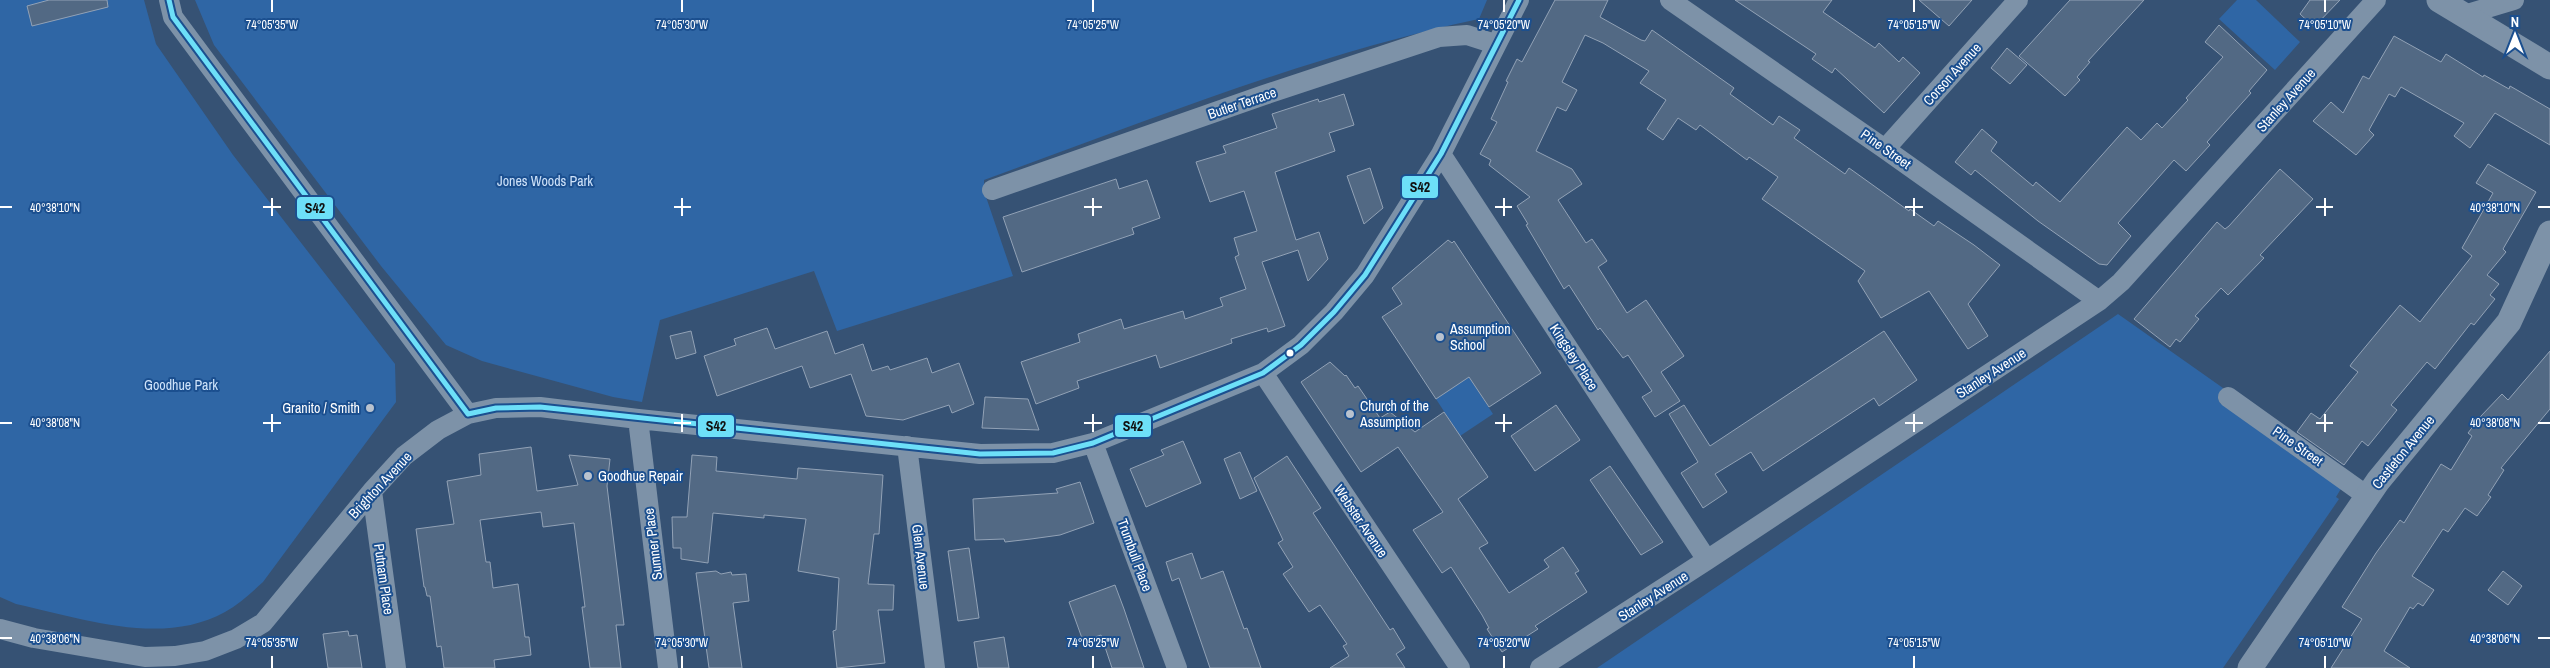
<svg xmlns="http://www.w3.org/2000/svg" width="2550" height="668" font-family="'Archivo Narrow',sans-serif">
	<rect width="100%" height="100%" fill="#365274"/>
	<path fill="#2f66a5" d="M0,0h144l12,44 77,111 162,209 1,38 -133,180c-12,11 -24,22 -38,30 -63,35 -144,6 -209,-8l-16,-7z
		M195,0h1292l-8,19c-170,36 -332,102 -495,161v11l29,85 -176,55 -23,-60 -154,49 -18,82 -29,-5 -131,-36 -36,-16 -65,-79 -167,-221z
		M2237,0h19l44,42 -25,28 -56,-51z
		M2118,314l105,74 -5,9 2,6 122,84 -6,10 3,2 -116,169h-626z
		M1469,377l24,37 -33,22 -24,-37z"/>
	<path fill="#526984" stroke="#92a2b6" d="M49,0h58l1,7 -76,19 -5,-20z
		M1555,0h53l-8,17 41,23 4,1 7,-11 82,58 -4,6 43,31 6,-9 21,14 -6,8 51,36 4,-6 60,43 1,-2 24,17 4,-5 36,24 26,20 -32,39 20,32 -20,13 -39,-58 -48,27 -23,-37 7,-10 -103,-72 16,-22 -29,-20 -2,3 -47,-35 -4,5 -18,-12 -15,22 -16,-11 19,-29 -26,-17 9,-12 -46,-28 -18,-8 -23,47 15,8 -11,21 -9,-4 -21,44 36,18 10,15 -24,16 28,43 6,-4 15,22 -9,6 29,46 19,-13 38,56 -23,16 19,29 -25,16 -13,-20 10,-6 -24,-36 -5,3 -23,-30 -2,2 -29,-45 -5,4 -38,-64 2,-1 -11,-18 13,-9 -41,-32 2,-5 -11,-6 17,-32 -6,-3 17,-37 -2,-1 11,-22 5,3z
		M1735,0h97l-9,12 52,36 4,-5 20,19 4,-5 17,16 -36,40 -49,-45 -3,5 -20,-14 4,-5z
		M1919,0h53l-23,26z
		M2070,0h74l-56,61 2,1 -13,15 3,3 -15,16 -46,-40z
		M2310,0h30l-26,27 -14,-13z
		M2219,25l48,45 -18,21 2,2 -44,49 3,3 -24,26 -12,-11 -56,63 13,13 -24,29 -8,-1 -61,-43 -63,-51 -4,5 -16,-13 27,-33 15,13 -6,9 42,35 3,-4 24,20 67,-75 14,13 16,-17 5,5 26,-28 -2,-2 37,-41 -18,-15z
		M2394,36l47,26 5,-8 37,23 1,-2 25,14 1,-3 40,23v36l-55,-32 -25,35 -16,-12 10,-13 -63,-36 -6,10 -6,-3 -20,36 5,5 -18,20 -43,-34 18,-19 12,11 20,-37 6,3z
		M2007,48l20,17 -17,19 -19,-16z
		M1344,94l10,31 -25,8 6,18 -60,21 21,68 23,-8 9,27 -20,22 -10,-31 -36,12 23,64 -17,6 -1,-4 -36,11 1,4 -72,25 -4,-13 -79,26 2,7 -43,16 -15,-42 59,-20 -2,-8 43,-15 3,10 59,-18 2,8 38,-13 -3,-8 26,-9 -11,-32 4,-2 -5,-17 23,-7 -13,-40 -34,11 -14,-40 30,-9 -3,-7 54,-18 -5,-14 46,-15 1,3z
		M2488,164l48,28 -33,57 3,3 -19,23 12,9 -9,11 5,4 -21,26 -3,-2 -36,46 -8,-7 -36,43 6,5 -16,20 -13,16 -6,-5 -18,24 -47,-33 14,-19 9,6 38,-47 -8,-6 2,-3 48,-58 20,17 52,-66 -10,-8 31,-55 -17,-10z
		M1370,168l13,40 -19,16 -17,-48z
		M2280,169l33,30 -53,56 4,3 -36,37 -7,-7 -26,28 4,3 -19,23 -4,-3 -6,8 -36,-28 83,-97 8,7 4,-3z
		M1116,179l3,10 28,-9 13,38 -28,10 2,6 -112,38 -19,-55z
		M1448,240l4,3 2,-2 87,132 -52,34 -20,-30 -33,22 -54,-82 20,-13 -10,-16z
		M767,328l8,21 52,-18 8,23 28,-10 9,27 16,-5 2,4 37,-12 5,15 27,-10 15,41 -22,9 -3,-8 -46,15 -37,-4 -15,-42 -41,14 -8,-22 -85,30 -13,-40 32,-11 -2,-6z
		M691,331l5,22 -20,6 -6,-23z
		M1884,331l33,49 -38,26 -5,-8 -111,73 -12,-19 -36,22 12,18 -24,16 -22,-35 17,-11 -29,-48 15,-9 26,41z
		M2550,351v58l-49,59 3,2 -16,25 3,2 -14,19 -12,-8 -17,24 -5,-3 -31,47 22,14 -11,16 -5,-3 -5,6 -3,-2 -26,44 26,17h-79l31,-49 -20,-12 34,-54 24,-33 4,3 37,-59 10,6 21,-34 -4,-3 13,-17 21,-22 6,6z
		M1330,362l15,14 1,-1 9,13 3,-2 22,32 10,-6 25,20 29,-20 44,65 -30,22 30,44 -9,5 30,45 40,-26 -5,-7 19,-13 16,24 -4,2 12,19 -52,34 3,3 -36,23 -15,-23 2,-1 -7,-13 -31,-48 -9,6 -29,-43 30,-18 -45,-65 -37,25 -60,-90z
		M985,397l43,2 11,31 -57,-2z
		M1556,405l24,35 -45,31 -24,-35z
		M1183,441l18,42 -55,24 -16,-38 34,-14 -3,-5z
		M531,447l6,44 41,-6 -9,-30 41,4 -3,27 17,139h-8l5,43h-31l-8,-61h3l-11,-84 -31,4 -2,-15 -61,8 6,42h4l3,26 25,-4 7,53h4l2,18 -37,5 1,8h-51l-3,-22 -4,1 -7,-51h-3l-2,-9h-1l-8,-58 38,-5 -7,-43 34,-6 -2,-21z
		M1240,452l17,39 -17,8 -16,-40z
		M692,455l25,2 -1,14 81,8 1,-11 85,7 -4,59h-5l-6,50 26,1 -1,25h-15l7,53 -48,5 -4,-37 3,-1 3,-52 -41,-7 8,-52 -42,-4v3l-51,-5 -5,50 -27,-4v-11h-8l-1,-31h15z
		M1287,456l34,52 -8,5 77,117 3,-2 12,20 -9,6 9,14h-75l19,-12 -6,-10 4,-2 -27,-39 -11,7 -26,-38 10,-7 -15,-24 5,-3 -29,-62z
		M1610,466l53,76 -22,13 -51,-75z
		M1080,482l14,41 -34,12 -29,4 -26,3 -1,-3 -29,1 -2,-41 85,-6 -2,-4z
		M969,548l10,70 -21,3 -10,-70z
		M1192,553l9,26 22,-8 21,58 3,-1 14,40h-51l-31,-90 -7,3 -6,-19z
		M716,571l5,3 10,-2 1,3 14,-1 3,27 -16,2 9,65h-33l-13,-95z
		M2503,571l19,15 -14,19 -20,-15z
		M1115,585l9,24 20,59h-32l-11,-33 -18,6 -14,-39z
		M348,631l1,5 8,-1 5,33h-34l-5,-34z
		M1004,637l5,31h-31l-4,-26z"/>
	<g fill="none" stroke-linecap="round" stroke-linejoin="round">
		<path stroke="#7d92a8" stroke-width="20" d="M169,0l4,17 295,397
			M1670,0l215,149 214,152
			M2464,15l50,-15
			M1885,149l133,-149
			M1441,154l266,406
			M992,190l272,-95 175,-58 28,-2 28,9
			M1263,373l197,295
			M2228,397l139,99
			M638,419l30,249
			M1093,443l84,225
			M907,446l28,222
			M372,491l24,177
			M0,629l34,9 111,19 30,-1 30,-5 31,-12 27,-16 109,-132 32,-35 34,-26 30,-16 28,-6 44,-1 98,12 342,35 73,-1 40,-10 170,-70 38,-28 33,-33 31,-37 76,-121 78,-154
			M1540,668l167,-108 392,-259 22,-19 255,-282"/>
		<path stroke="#7d92a8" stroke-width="25" d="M2439,0l111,67
			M2250,668l128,-187 131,-159 41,-89"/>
		<defs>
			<path id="bus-1" d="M169,0l4,17 295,397
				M468,414l28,-6 44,-1 440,47 73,-1 40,-10 170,-70 38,-28 33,-33 31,-37 76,-121 78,-154"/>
		</defs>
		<use href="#bus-1" stroke="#1b4f8f" stroke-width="9"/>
		<use href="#bus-1" stroke="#6ddff8" stroke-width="5"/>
	</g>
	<path fill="none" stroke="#fff" stroke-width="2" d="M272,0v12M682,0v12M1093,0v12M1504,0v12M1914,0v12M2325,0v12M272,198v18M682,198v18M1093,198v18M1504,198v18M1914,198v18M2325,198v18M0,207h12M263,207h18M674,207h17M1084,207h18M1495,207h17M1905,207h18M2316,207h17M2538,207h12M272,414v18M682,414v18M1093,414v18M1504,414v18M1914,414v18M2325,414v18M0,423h12M263,423h18M674,423h17M1084,423h18M1495,423h17M1905,423h18M2316,423h17M2538,423h12M0,638h12M2538,638h12M272,656v12M682,656v12M1093,656v12M1504,656v12M1914,656v12M2325,656v12"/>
	<g fill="#b9c2ce" stroke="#1b4f8f" stroke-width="2">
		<circle cx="1440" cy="337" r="5"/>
		<circle cx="370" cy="408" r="5"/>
		<circle cx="1350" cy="414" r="5"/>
		<circle cx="588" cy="476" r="5"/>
	</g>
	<circle fill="#fff" stroke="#1b4f8f" stroke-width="2" cx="1290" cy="353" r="4.5"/>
	<g text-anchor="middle" stroke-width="4" stroke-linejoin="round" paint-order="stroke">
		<g font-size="14" fill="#fff" stroke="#1b4f8f">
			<text transform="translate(1952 74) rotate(-48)" y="5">Corson Avenue</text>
			<text transform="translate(2286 100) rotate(-48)" y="5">Stanley Avenue</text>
			<text transform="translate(1242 103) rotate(-19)" y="5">Butler Terrace</text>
			<text transform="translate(1886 149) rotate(35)" y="5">Pine Street</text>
			<text transform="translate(1574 357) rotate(57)" y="5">Kingsley Place</text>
			<text transform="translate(1991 373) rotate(-33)" y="5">Stanley Avenue</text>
			<text transform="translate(2298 446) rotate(35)" y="5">Pine Street</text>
			<text transform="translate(2403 452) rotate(-51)" y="5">Castleton Avenue</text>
			<text transform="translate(380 485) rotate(-47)" y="5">Brighton Avenue</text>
			<text transform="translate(1361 521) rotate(56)" y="5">Webster Avenue</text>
			<text transform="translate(653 544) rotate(-97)" y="5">Sumner Place</text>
			<text transform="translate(1135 555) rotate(70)" y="5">Trumbull Place</text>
			<text transform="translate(921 557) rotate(83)" y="5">Glen Avenue</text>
			<text transform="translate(384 579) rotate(82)" y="5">Putnam Place</text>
			<text transform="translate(1653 596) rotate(-33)" y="5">Stanley Avenue</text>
		</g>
		<g font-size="14" fill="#cfe3fa" stroke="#1b4f8f">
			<text x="545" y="186">Jones Woods Park</text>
			<text x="181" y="390">Goodhue Park</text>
		</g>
		<g font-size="14" fill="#fff" stroke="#1b4f8f" text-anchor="start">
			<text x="1450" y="334">Assumption<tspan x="1450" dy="16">School</tspan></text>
			<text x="1360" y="411">Church of the<tspan x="1360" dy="16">Assumption</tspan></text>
			<text x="360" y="413" text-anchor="end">Granito / Smith</text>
			<text x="598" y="481">Goodhue Repair</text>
		</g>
	</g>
	<g font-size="12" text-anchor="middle" fill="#fff" stroke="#1b4f8f" stroke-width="4" stroke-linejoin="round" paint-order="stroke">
		<text x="272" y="29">74°05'35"W</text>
		<text x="682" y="29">74°05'30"W</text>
		<text x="1093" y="29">74°05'25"W</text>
		<text x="1504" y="29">74°05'20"W</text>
		<text x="1914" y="29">74°05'15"W</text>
		<text x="2325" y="29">74°05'10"W</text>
		<text x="55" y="212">40°38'10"N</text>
		<text x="2495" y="212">40°38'10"N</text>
		<text x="55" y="427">40°38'08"N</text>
		<text x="2495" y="427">40°38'08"N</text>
		<text x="55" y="643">40°38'06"N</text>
		<text x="2495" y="643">40°38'06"N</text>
		<text x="272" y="647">74°05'35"W</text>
		<text x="682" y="647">74°05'30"W</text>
		<text x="1093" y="647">74°05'25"W</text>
		<text x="1504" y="647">74°05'20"W</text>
		<text x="1914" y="647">74°05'15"W</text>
		<text x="2325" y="647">74°05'10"W</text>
	</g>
	<g stroke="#1b4f8f" stroke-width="2">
		<rect x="1401" y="175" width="38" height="24" rx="5" fill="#6ddff8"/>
		<rect x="296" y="196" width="38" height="24" rx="5" fill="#6ddff8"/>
		<rect x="697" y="414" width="38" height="24" rx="5" fill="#6ddff8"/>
		<rect x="1114" y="414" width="38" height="24" rx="5" fill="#6ddff8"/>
	</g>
	<g font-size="14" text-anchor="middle" font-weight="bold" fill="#111">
		<text x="1420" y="192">S42</text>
		<text x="315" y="213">S42</text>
		<text x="716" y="431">S42</text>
		<text x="1133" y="431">S42</text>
	</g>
	<g transform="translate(2515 35)" stroke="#1b4f8f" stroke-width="4" paint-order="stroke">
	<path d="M0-4L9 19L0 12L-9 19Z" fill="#ffffff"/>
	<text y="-8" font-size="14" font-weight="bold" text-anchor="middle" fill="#ffffff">N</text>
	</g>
</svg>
